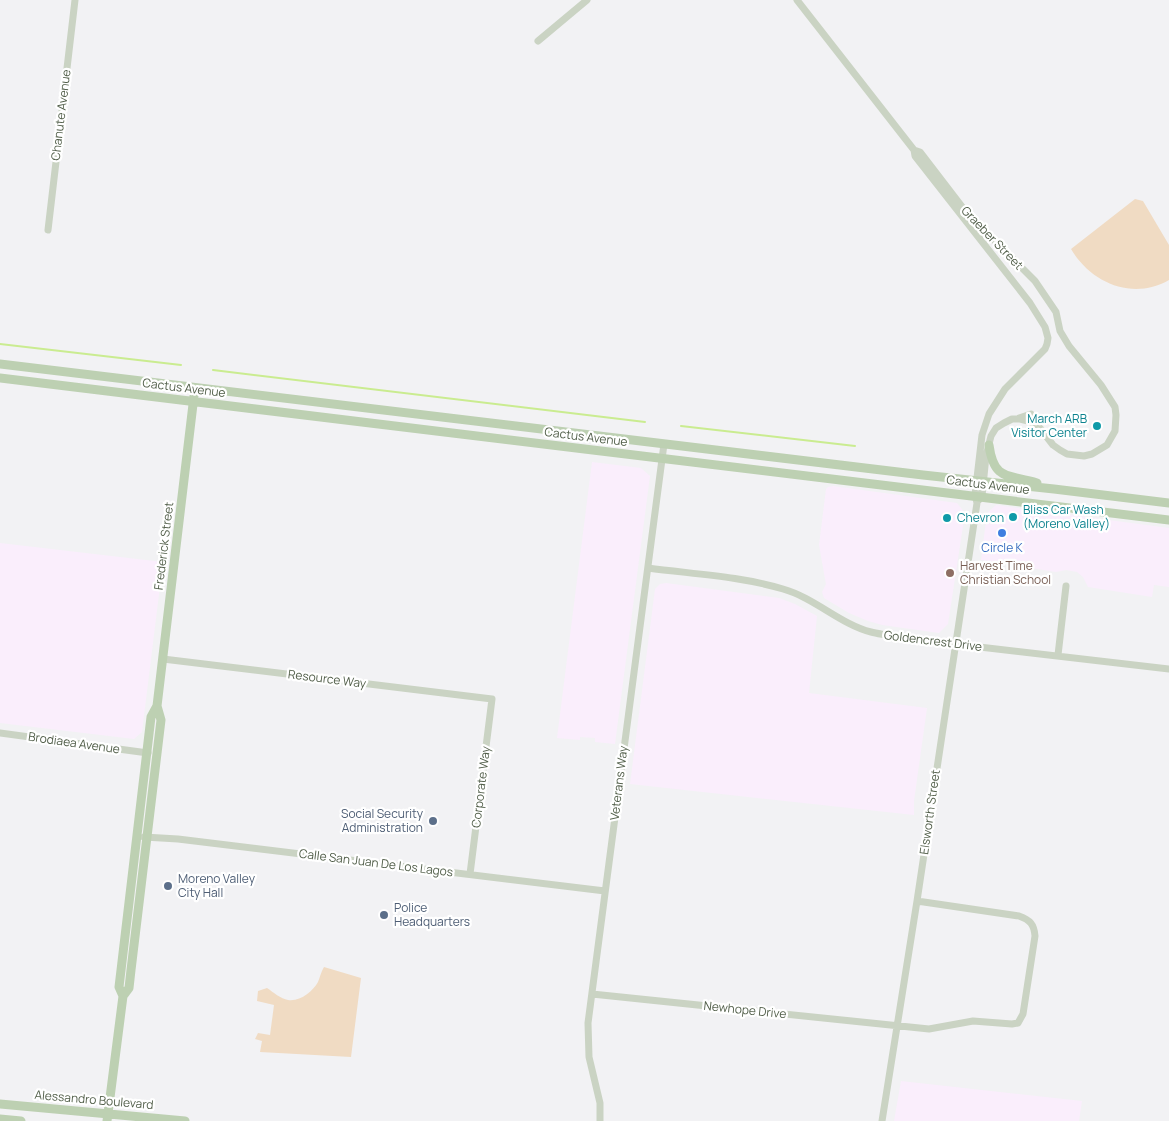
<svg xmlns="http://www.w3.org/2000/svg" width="1169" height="1121" font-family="Manrope,sans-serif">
	<rect width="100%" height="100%" fill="#f2f2f4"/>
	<path fill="#faeefc" d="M592,462l49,6 9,8 -35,268 -20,-2v-4l-15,-1v3l-23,-2z
		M833,486l124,17 8,10 -17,111 -9,9 -57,-8 -14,-4 -19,-8 -25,-15 -2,-6 4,-8 -1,-5 -6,-34 7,-56 2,-2z
		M996,505l173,23v59l-15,-2 -2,12 -64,-10 -5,-10 -6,-5 -11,-2 -10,2 -75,-12 6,-47z
		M0,543l163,19 -21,170 -8,7 -134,-16z
		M666,583l113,15 16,6 22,12 -8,77 118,15 -13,93v14l-284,-31 25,-195 5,-5z
		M901,1081l181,20 -3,20h-185z"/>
	<path fill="#f0dbc3" d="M1135,199l8,2 26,44v35c-36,21 -78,3 -98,-31z
		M324,967l37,11 -10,79 -91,-5 2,-11 -7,-2 3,-6 12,2 4,-30 -17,-4 1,-10 9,-3c6,4 14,11 21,12 12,2 25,-9 30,-18 2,-5 3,-10 6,-15z"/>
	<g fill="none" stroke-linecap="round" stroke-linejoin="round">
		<path stroke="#caec90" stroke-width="2" d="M0,344l181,21
			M213,370l432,52
			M681,426l174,20"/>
		<path stroke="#cad3c3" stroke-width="7" d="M797,0l117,150 1,6 115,147 15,24 3,11 -1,6 -2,5 -40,40 -16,25 -7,21 -7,60 2,8 -60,398 -35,220
			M538,41l49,-41
			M914,150l6,2 46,60 69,69 21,31 4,19 9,15 32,39 14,22 1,8 -1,16 -8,14 -15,9 -8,2 -17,-2 -7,-4 -7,-5 -17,-22 -16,-4h-8l-8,4 -8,5 -5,8 -5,20 -4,40 -3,4
			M48,230l27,-230
			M1019,418l12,-4
			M648,568c44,6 92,8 135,21 32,9 57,35 88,43 8,2 16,3 23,5l275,32
			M1058,655l8,-69
			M163,659l329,40 -22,175
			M0,733l148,20
			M144,837l34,2 427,52
			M592,994l337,35 44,-8 39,3 6,-1 5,-9 12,-78c-1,-12 -5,-16 -16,-20l-102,-15
			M600,1121v-18l-11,-46 -1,-34 76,-579"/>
		<path stroke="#bdd0b2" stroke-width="9" d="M0,364l923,111 131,14 115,14
			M0,378c390,48 779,94 1169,142
			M989,445c5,37 20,29 48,38
			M123,996l-4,-9 32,-270 6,-11
			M0,1104l185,17
			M0,1119l21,2
			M107,1121l16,-125 6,-8 2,-18 30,-250 -4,-14 37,-310"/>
	</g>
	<g fill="#0f9aa8" stroke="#fff" stroke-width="2">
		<circle cx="1097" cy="426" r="5"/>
		<circle cx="1013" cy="517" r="5"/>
		<circle cx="947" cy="518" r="5"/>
	</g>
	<circle fill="#3f7fe0" stroke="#fff" stroke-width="2" cx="1002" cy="533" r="5"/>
	<circle fill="#8d6e63" stroke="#fff" stroke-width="2" cx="950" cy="573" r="5"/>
	<g fill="#5c6f8a" stroke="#fff" stroke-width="2">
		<circle cx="433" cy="821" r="5"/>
		<circle cx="168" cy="886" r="5"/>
		<circle cx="384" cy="915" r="5"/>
	</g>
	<g text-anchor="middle" stroke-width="4.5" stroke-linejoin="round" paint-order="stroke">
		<g font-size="12" fill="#525f4a" stroke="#fff">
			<text transform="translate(61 115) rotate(-83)" y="4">Chanute Avenue</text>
			<text transform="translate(992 238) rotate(46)" y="4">Graeber Street</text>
			<text transform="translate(184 388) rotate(7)" y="4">Cactus Avenue</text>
			<text transform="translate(586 437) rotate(7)" y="4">Cactus Avenue</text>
			<text transform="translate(988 485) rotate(7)" y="4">Cactus Avenue</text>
			<text transform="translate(164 546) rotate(-83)" y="4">Frederick Street</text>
			<text transform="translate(933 641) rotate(7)" y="4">Goldencrest Drive</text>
			<text transform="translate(327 679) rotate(7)" y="4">Resource Way</text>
			<text transform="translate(74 743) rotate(8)" y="4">Brodiaea Avenue</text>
			<text transform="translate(619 783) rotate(-83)" y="4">Veterans Way</text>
			<text transform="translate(481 787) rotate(-83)" y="4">Corporate Way</text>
			<text transform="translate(930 812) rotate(-82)" y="4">Elsworth Street</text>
			<text transform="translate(376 863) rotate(7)" y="4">Calle San Juan De Los Lagos</text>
			<text transform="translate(745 1010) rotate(6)" y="4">Newhope Drive</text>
			<text transform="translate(94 1100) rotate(5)" y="4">Alessandro Boulevard</text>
		</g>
		<g font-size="12" fill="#0d838f" stroke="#fff" text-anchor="start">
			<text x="1087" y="423" text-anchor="end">March ARB<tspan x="1087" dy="14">Visitor Center</tspan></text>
			<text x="1023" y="514">Bliss Car Wash<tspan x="1023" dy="14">(Moreno Valley)</tspan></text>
			<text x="957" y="522">Chevron</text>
		</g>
		<g font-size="12" fill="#366cbe" stroke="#fff">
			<text x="1002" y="552">Circle K</text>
		</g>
		<g font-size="12" fill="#785e54" stroke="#fff" text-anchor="start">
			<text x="960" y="570">Harvest Time<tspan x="960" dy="14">Christian School</tspan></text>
		</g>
		<g font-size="12" fill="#4e5e75" stroke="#fff" text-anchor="start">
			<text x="423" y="818" text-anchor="end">Social Security<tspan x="423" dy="14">Administration</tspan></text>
			<text x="178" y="883">Moreno Valley<tspan x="178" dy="14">City Hall</tspan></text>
			<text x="394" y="912">Police<tspan x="394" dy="14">Headquarters</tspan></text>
		</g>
	</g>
</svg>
